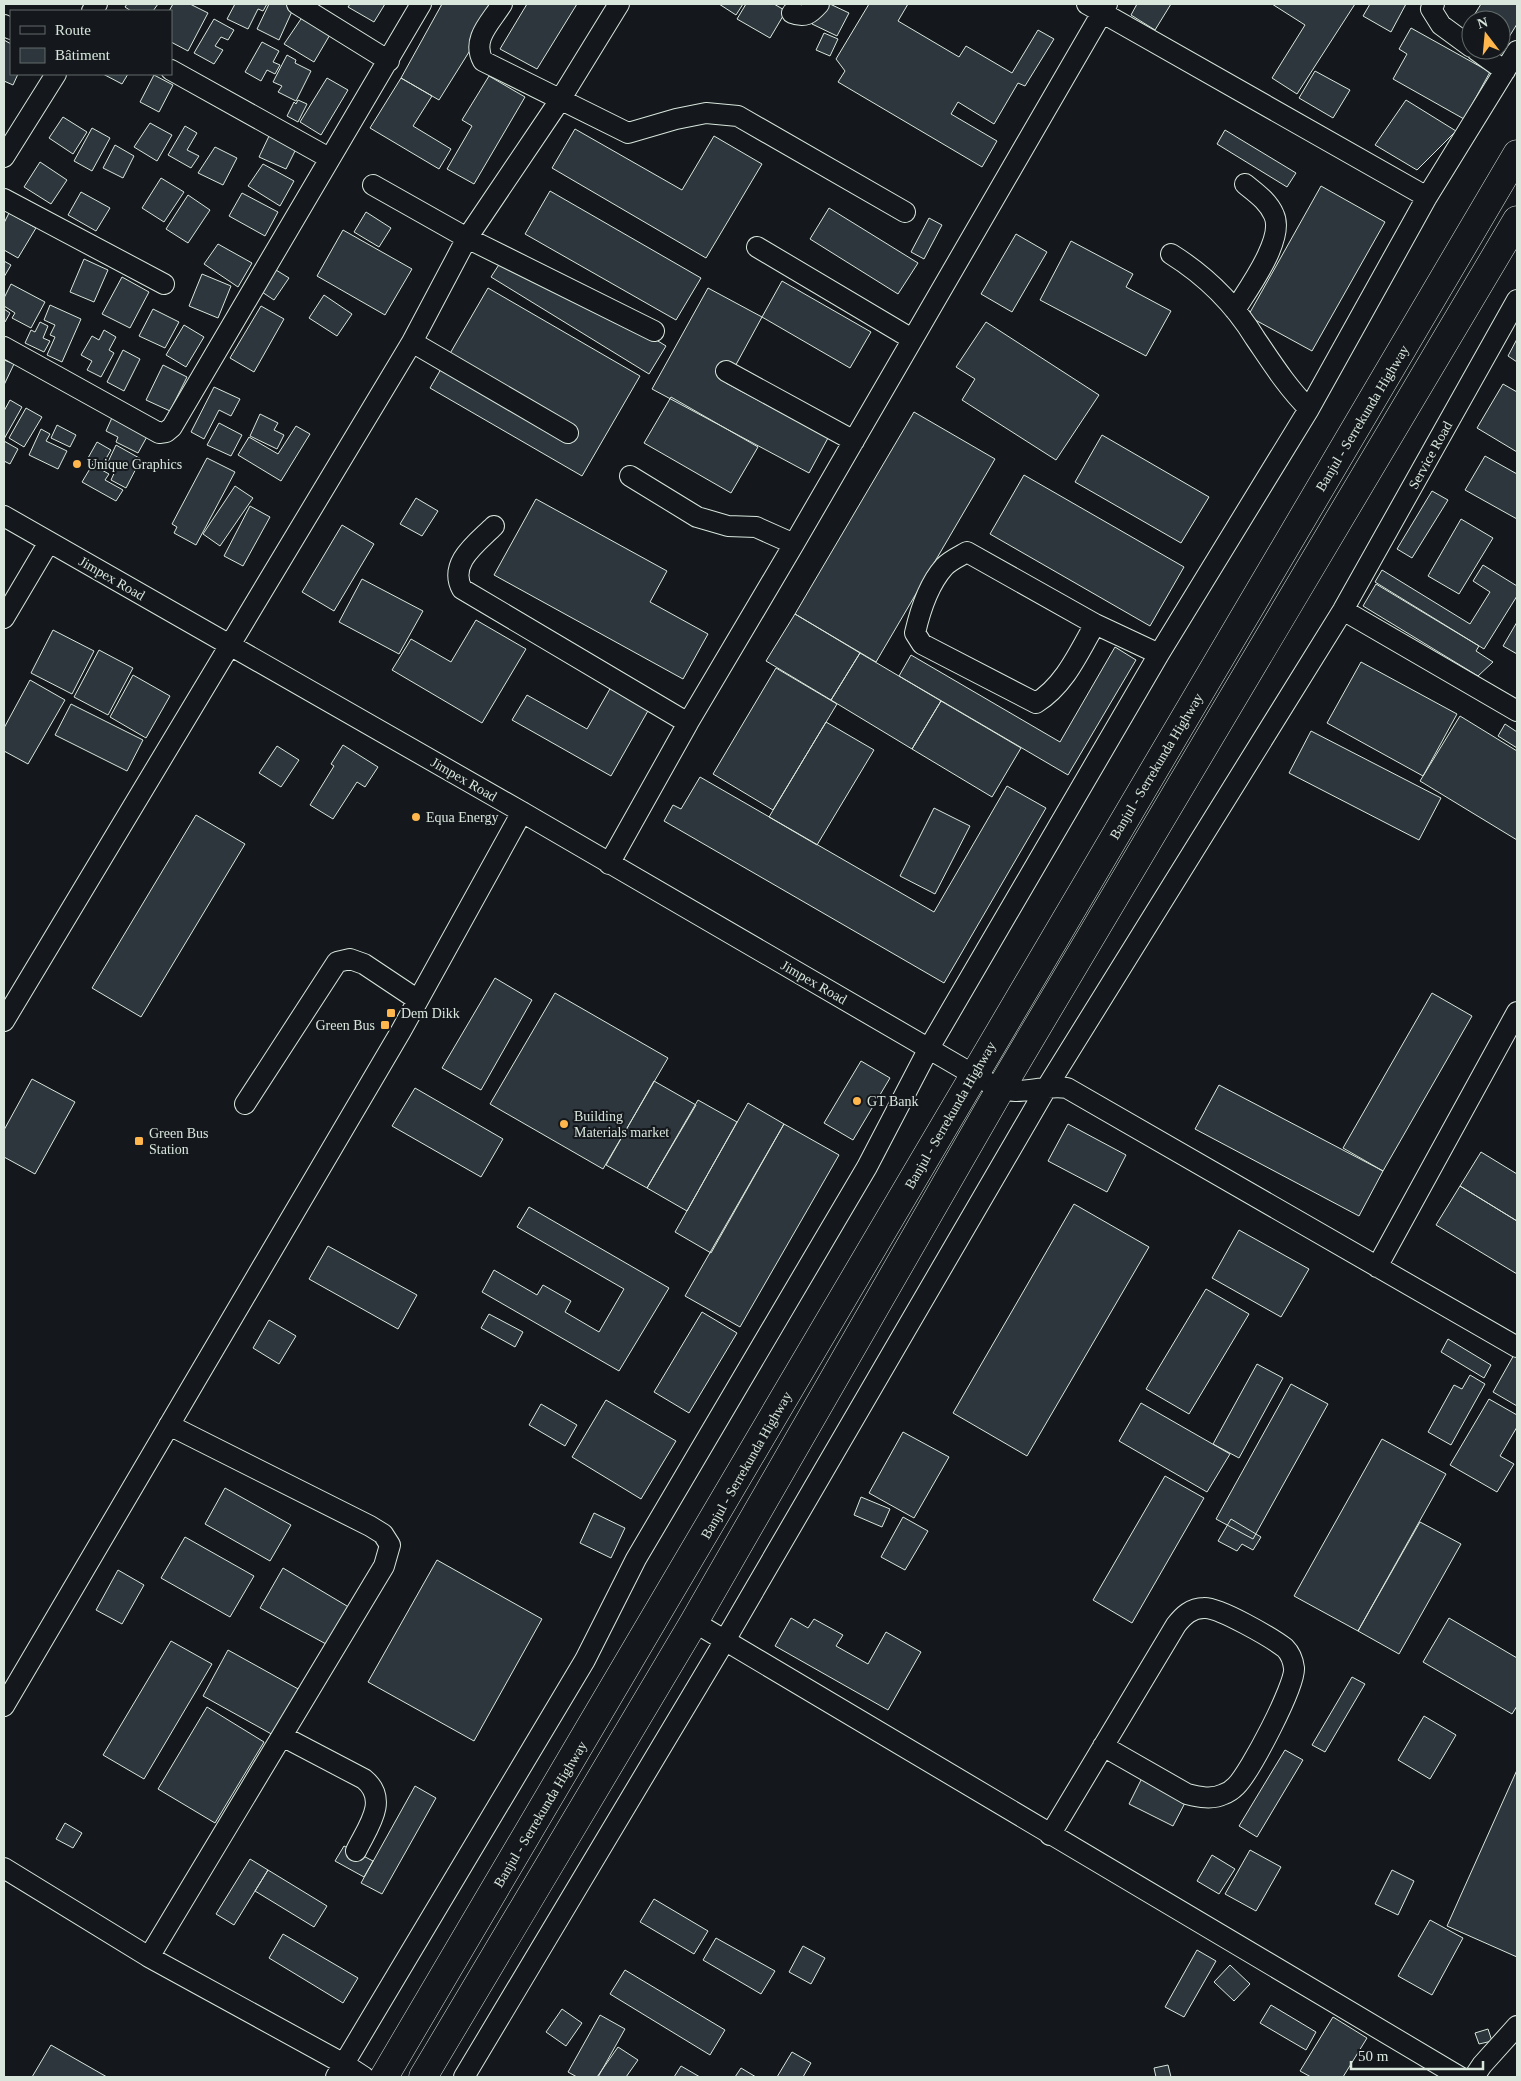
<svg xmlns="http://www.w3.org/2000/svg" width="1521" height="2081" font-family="'Times New Roman',serif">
	<rect width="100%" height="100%" fill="#14181c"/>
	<path fill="#2c363c" stroke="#d8e6dc" d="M127,4h31l-5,7h-22l-6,-4z
		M173,4h17l18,9 -20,38 -17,-9v-31h-2z
		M235,4h32l-4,7 -5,-2 -10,20 -21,-10z
		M269,4h18l7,3 -15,33 -22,-11z
		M350,4h35l-11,18 -26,-15z
		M442,4h57l-60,96 -38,-22z
		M527,4h50l-40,65 -37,-20z
		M719,4h24l-7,11z
		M746,4h28l12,7 -16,27 -33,-19z
		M822,4h8l19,9 -12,23 -25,-12z
		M869,4h39l-10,17 61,36 7,-11 46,27 26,-43 16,9 -29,47 -7,-3 -24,41 -36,-22 -7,12 46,27 -15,26 -144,-85 7,-11 -9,-12z
		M1137,4h34l-16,26 -24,-15z
		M1272,4h83l-58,90 -25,-16 33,-53z
		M1370,4h36l-15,28 -28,-16z
		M1481,4h36v20l-16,26v-30h-30v13l-6,-3z
		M303,16l28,17 -17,29 -30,-18z
		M214,19l20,11 -6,10 -7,-3 -6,9 8,4 -9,14 -20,-11z
		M1411,28l79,44 -26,47 -71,-40 14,-25 -8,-5z
		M824,33l14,6 -8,17 -14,-6z
		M4,40l7,4v30h7l-5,11 -9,-4z
		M262,42l17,9 -6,11 7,3 -5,9 -8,-4 -6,11 -16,-9z
		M287,55l9,5 -1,3 16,8 -15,30 -18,-9 4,-6 -9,-4z
		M1315,71l35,19 -17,28 -34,-20z
		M103,74h25l-6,10z
		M154,75l19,10 -14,27 -19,-10z
		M489,76l36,21 -51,87 -27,-15 25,-43 -10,-6z
		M327,78l21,12 -27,45 -21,-13z
		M401,78l31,18 -19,30 38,23 -12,20 -69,-41z
		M298,100l9,4 -9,18 -11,-6 7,-14 2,2z
		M1406,100l50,31 -39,39 -42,-25z
		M63,117l24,15 -14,22 -24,-16z
		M150,123l22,12 -15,26 -23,-14z
		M185,126l12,7 -10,17 12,6 -8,12 -23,-13z
		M92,128l18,10 -18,33 -18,-10z
		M575,129l107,61 32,-54 48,28 -56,94 -154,-90z
		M1225,130l71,43 -9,14 -70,-43z
		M270,134l27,13 -11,22 -27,-12z
		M115,145l19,11 -11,22 -20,-10z
		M215,147l22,11 -14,27 -25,-12z
		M40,162l27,18 -16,24 -27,-17z
		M263,164l31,17 -14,25 -32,-20z
		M161,178l23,14 -20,30 -22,-14z
		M1321,186l64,36 -73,129 -64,-35z
		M550,191l151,87 -25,42 -151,-86z
		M81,192l29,16 -14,23 -28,-16z
		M242,193l36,19 -13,24 -36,-20z
		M188,195l22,15 -22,33 -22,-14z
		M829,208l89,55 -20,31 -88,-55z
		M366,212l25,16 -12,19 -25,-15z
		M9,213l27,15 -18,30 -14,-8v-27z
		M929,218l13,7 -18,34 -13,-7z
		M343,230l69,39 -27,46 -68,-39z
		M1016,234l31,18 -35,60 -31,-18z
		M1071,241l62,33 -7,13 45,24 -25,45 -106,-56z
		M218,244l34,19 -14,24 -34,-23z
		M509,249l157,97 -17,28 -158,-97z
		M84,259l24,11 -14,32 -24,-10z
		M4,261l7,4 -7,12z
		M276,270l13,8 -15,22 -12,-8z
		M202,274l29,12 -13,32 -29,-12z
		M122,277l27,15 -19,36 -28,-14z
		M782,281l89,51 -21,36 -88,-51z
		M11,284l34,18 -14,26 -19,-10 3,-5 -11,-7v-8z
		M488,288l152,88 -58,100 -152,-88z
		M708,288l54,29 -36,66 102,55 -19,35 -157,-84z
		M324,295l28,19 -15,22 -28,-18z
		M50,305l31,14 -19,43 -15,-7 8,-18 -5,-2 5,-10 -11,-5z
		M261,306l23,13 -30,53 -24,-14z
		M4,309l6,4 -5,9h-1z
		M153,309l26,13 -14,26 -26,-12z
		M40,322l8,4 -5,12 7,3 -6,11 -19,-9 6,-13 4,2z
		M986,322l113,73 -43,65 -94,-60 13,-21 -19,-12z
		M184,325l20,12 -18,30 -20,-12z
		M104,330l12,7 -7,13 5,3 -13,24 -14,-7 5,-9 -11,-6 11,-19 7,4z
		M1517,339v23l-9,-6z
		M123,350l17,9 -16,32 -17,-9z
		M4,360l10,4 -10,21z
		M163,365l24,12 -17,34 -24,-11z
		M1503,384l14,8v60l-40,-24z
		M214,387l26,12 -9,17 -12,-6 -15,29 -13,-7z
		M671,397l87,50 -27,46 -87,-50z
		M10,400l12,7 -18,32v-28z
		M26,408l16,9 -18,30 -15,-9z
		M115,411l34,22 -11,20 -22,-11 2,-5 -12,-6z
		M914,412l81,47 -119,203 -81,-48z
		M260,414l18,9 -4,7 10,5 -7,14 -27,-13z
		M219,423l23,12 -11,21 -24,-11z
		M57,425l19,10 -6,12 -19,-9z
		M296,426l14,8 -29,47 -43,-26 11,-18 29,17z
		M41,429l9,5 -4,7 21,10 -9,18 -29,-14z
		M1102,435l107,62 -28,46 -106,-61z
		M4,441l14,8 -8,15 -6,-3z
		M97,442l14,8 -11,19 9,5 -4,6 18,10 -7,11 -34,-19 12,-20 -6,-4z
		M116,445l25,14 -15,29 -15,-8 5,-11 -9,-5z
		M1485,456l32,18v45l-52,-29z
		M207,458l28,14 -39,73 -22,-12 3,-6 -5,-3z
		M1024,475l160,92 -34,59 -160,-92z
		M235,486l18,12 -33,48 -17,-12z
		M1432,491l16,9 -36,58 -15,-9z
		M416,498l22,13 -16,25 -22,-12z
		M536,499l131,72 -17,31 58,32 -25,45 -189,-104z
		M250,506l20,11 -27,49 -19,-10z
		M1461,519l32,19 -34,56 -31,-18z
		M342,525l32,19 -40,67 -32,-19z
		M1483,565l34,21v10l-33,53 -109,-67 7,-12 88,54 20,-32 -17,-11z
		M362,579l61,32 -24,43 -60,-32z
		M1376,584l103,62 -3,5 17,11 -15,14 -115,-70z
		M795,614l65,39 -29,47 -65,-39z
		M476,620l50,29 -44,74 -90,-53 19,-31 40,23z
		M1517,622v32l-14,-8z
		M53,630l41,21 -22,43 -41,-21z
		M1115,647l21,13 -68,115 -169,-99 12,-21 149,87z
		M99,650l34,18 -25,47 -34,-18z
		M860,653l81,48 -29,48 -81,-49z
		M1361,662l96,52 -34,62 -96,-53z
		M776,668l61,36 -64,106 -60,-36z
		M133,675l37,21 -24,42 -36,-21z
		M30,680l35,20 -37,64 -24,-13v-23z
		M611,687l38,22 -38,67 -99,-56 15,-25 60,34z
		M941,701l80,47 -29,49 -80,-48z
		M71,704l72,36 -16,31 -72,-36z
		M1460,716l57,35v89l-97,-59z
		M826,722l48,28 -57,95 -48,-28z
		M1505,724l12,8v16l-19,-12z
		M1311,731l130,67 -22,42 -130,-67z
		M343,745l35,22 -13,20 -8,-5 -24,37 -23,-14 24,-39 -3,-2z
		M277,746l22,14 -18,27 -22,-14z
		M700,777l234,135 73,-126 39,22 -102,175 -280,-162 9,-16 8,4z
		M934,808l36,18 -35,68 -35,-18z
		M196,815l49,29 -104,173 -49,-29z
		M495,978l37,22 -51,90 -39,-22z
		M555,993l113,65 -65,111 -113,-65z
		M1432,993l40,23 -89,155 -40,-23z
		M861,1061l29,17 -37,62 -29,-17z
		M32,1079l43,23 -40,72 -31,-17v-27z
		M654,1081l42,24 -49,83 -41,-23z
		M1219,1085l164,86 -24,45 -164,-87z
		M415,1088l88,51 -22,38 -89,-51z
		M698,1100l39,22 -50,89 -40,-23z
		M748,1103l36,21 -73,129 -36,-21z
		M784,1124l55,31 -99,172 -55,-31z
		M1068,1124l58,31 -19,37 -59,-31z
		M1481,1152l36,22v47l-57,-35z
		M1460,1186l57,35v53l-81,-49z
		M1074,1204l75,43 -122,209 -74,-43z
		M529,1207l140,81 -50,83 -137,-79 12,-22 43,25 6,-10 28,16 -6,11 34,20 25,-43 -107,-62z
		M1239,1230l70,39 -28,48 -69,-39z
		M328,1246l89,49 -19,34 -89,-50z
		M1206,1289l43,25 -60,100 -43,-25z
		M702,1312l35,21 -48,80 -35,-21z
		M489,1314l34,18 -8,15 -34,-19z
		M269,1320l27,16 -17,28 -26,-16z
		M1448,1339l43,26 -7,13 -43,-26z
		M1515,1353l2,1v52l-24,-14z
		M1257,1364l26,14 -44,80 -26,-14z
		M1470,1375l15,9 -34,61 -23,-13 26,-47 8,4z
		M1291,1384l37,20 -75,135 -37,-20z
		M1489,1399l28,16v12l-17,29 14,8 -17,28 -47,-27z
		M606,1400l70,41 -35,58 -69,-42z
		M1141,1403l89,51 -23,38 -88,-51z
		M541,1404l36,21 -12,21 -36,-21z
		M903,1432l46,25 -35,61 -45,-25z
		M1382,1439l64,35 -88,157 -64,-35z
		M1165,1476l39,22 -72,125 -39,-23z
		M225,1488l66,37 -21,36 -65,-37z
		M861,1497l29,12 -8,18 -28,-12z
		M594,1513l31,15 -14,30 -31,-15z
		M903,1517l25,14 -23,39 -24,-13z
		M1231,1519l30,18 -8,13 -11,-6 -5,7 -19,-10z
		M1420,1522l41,22 -62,110 -41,-23z
		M185,1537l69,39 -24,41 -69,-39z
		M437,1560l105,59 -68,122 -106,-59z
		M283,1568l69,41 -26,35 -66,-36z
		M118,1570l26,15 -22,39 -26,-14z
		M791,1618l17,10 6,-9 29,16 -7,11 32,18 18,-32 35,20 -33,58 -113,-64z
		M1449,1618l68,40v48l-5,8 -89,-52z
		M171,1641l41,23 -68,115 -41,-24z
		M228,1650l72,40 -25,46 -72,-40z
		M1352,1677l13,7 -40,68 -13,-7z
		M207,1707l57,35 -49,81 -57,-34z
		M1424,1716l32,19 -26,44 -32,-19z
		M1285,1750l18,10 -46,77 -18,-11z
		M1517,1770v187l-70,-31z
		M1143,1776l44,23 -14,27 -44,-22z
		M415,1786l21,12 -54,96 -21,-11z
		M65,1823l17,10 -9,15 -17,-9z
		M344,1846l29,15 -9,16 -29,-16z
		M1250,1850l31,17 -25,44 -31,-17z
		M1212,1855l23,14 -16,25 -22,-13z
		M250,1859l18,11 -34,55 -18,-11z
		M268,1870l59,36 -13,21 -59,-36z
		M1392,1870l22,11 -16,34 -23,-11z
		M654,1899l54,32 -14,23 -54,-32z
		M1430,1920l33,18 -31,57 -34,-19z
		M283,1934l75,44 -15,25 -74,-45z
		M716,1938l59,33 -14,23 -58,-34z
		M803,1946l22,12 -14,26 -22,-12z
		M1197,1950l19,11 -32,56 -19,-10z
		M1230,1965l20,19 -16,17 -20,-19z
		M625,1970l100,60 -15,25 -100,-61z
		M1271,2005l45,27 -10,18 -46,-27z
		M562,2009l20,14 -16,23 -20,-14z
		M600,2015l25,14 -27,48h-21l-9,-5z
		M1333,2017l34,21 -24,39h-32l-11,-6z
		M1488,2029l4,12 -13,3 -4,-11z
		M51,2045l56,32h-75z
		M618,2047l20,13 -12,17h-29z
		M792,2052l19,11 -8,14h-26z
		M1168,2065l3,12h-15l-2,-9z
		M681,2066l19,11h-26z
		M741,2068l15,9h-21z"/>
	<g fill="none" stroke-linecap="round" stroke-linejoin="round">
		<defs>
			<path id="minor" d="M297,4l92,57
				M502,4c-11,18 -31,35 -19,57l145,72 48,-14 30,-6 32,3 167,96
				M1087,4l340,193
				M1434,4l-3,5 10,16 30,22
				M92,11l5,-7
				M792,13c13,5 18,1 27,-9
				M4,25l7,4
				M1476,50l29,21
				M171,70l158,88
				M4,157l52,-83
				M373,185l94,53 187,93
				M4,199l160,85
				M757,247l155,92
				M1171,254c35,22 62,48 84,84 17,25 32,49 54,71
				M1235,310c13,-21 50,-71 39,-95 -6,-14 -18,-22 -29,-31
				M412,342l156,91
				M4,347l155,86 7,-1 6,-5 249,-423
				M726,371l128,70
				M630,476l67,41 31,9 28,1 38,17
				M4,516l518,296 452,263c12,6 27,16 41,16 18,0 34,-6 52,-3l450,259
				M494,526c-17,17 -46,37 -32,63l226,134
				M1343,610l174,101
				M4,618l45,-76
				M1095,624c-16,28 -30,61 -59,79l-114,-59 -7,-11c5,-22 14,-49 29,-66 5,-6 16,-11 23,-15l128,72 64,30
				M609,864l79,-141 106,-179 313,-540
				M4,1021l408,-679 55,-104 93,-138 59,-96
				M245,1104l92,-142 13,-3 14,5 54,36
				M1377,1267l140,-255
				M694,1622l766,455
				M4,1706l397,-675 121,-219
				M282,1736l82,43c26,21 3,49 -8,72
				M1050,1835l126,-210c7,-9 15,-17 28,-17 15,-1 68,30 81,40 5,5 8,12 9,20 2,17 -44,104 -58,118 -3,3 -9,7 -12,8 -12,6 -25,3 -37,0l-84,-48
				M4,1868l145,89 195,107 20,13
				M149,1957l235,-391 6,-21 -7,-11 -13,-8 -201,-101
				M336,2077l249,-417 51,-101 231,-392 62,-119 230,-394 150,-245 118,-212 90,-146
				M464,2077l260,-435 323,-555 296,-477 174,-310
				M1474,2077l8,-12 35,-39"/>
			<path id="highway" d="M384,2077l1133,-1923
				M423,2077l271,-455 307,-534 516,-868"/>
		</defs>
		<use href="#minor" stroke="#d8e6dc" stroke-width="22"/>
		<use href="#highway" stroke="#d8e6dc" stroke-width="29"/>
		<use href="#minor" stroke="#14181c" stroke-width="20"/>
		<use href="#highway" stroke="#14181c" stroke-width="28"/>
	</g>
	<g fill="#ffb74d" stroke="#14181c" stroke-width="2">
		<circle cx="77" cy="464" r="5"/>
		<circle cx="416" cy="817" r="5"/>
		<rect x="386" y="1008" width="10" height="10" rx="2.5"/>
		<rect x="380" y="1020" width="10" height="10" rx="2.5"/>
		<circle cx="857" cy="1101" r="5"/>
		<circle cx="564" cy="1124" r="5"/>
		<rect x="134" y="1136" width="10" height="10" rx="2.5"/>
	</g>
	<g text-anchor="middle" stroke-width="4" stroke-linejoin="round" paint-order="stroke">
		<g font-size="14" fill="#d8e6dc" stroke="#14181c">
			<text transform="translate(1362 418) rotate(-59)" y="5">Banjul - Serrekunda Highway</text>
			<text transform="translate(1430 455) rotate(-61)" y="5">Service Road</text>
			<text transform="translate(112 578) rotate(30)" y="5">Jimpex Road</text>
			<text transform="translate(1156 766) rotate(-59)" y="5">Banjul - Serrekunda Highway</text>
			<text transform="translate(464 779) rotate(30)" y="5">Jimpex Road</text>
			<text transform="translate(814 982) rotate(30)" y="5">Jimpex Road</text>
			<text transform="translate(950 1115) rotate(-60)" y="5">Banjul - Serrekunda Highway</text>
			<text transform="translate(746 1465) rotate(-60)" y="5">Banjul - Serrekunda Highway</text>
			<text transform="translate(540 1814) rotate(-59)" y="5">Banjul - Serrekunda Highway</text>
		</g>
		<g font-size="14" fill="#d8e6dc" stroke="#14181c" text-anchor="start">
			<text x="87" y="469">Unique Graphics</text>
			<text x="426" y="822">Equa Energy</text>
			<text x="401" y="1018">Dem Dikk</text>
			<text x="375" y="1030" text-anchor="end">Green Bus</text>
			<text x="867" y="1106">GT Bank</text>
			<text x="574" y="1121">Building<tspan x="574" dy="16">Materials market</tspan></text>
			<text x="149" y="1138">Green Bus<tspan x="149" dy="16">Station</tspan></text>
		</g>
	</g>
	<rect width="1521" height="2081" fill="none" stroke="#d8e6dc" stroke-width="10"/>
	<rect x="10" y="10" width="162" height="65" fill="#14181c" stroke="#626a69"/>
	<rect x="20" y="26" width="25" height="8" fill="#14181c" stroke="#626a69"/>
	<text x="55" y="35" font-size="15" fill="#d8e6dc">Route</text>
	<rect x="20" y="48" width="25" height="15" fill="#2c363c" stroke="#626a69"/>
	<text x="55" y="60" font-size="15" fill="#d8e6dc">Bâtiment</text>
	<g transform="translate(1486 35) rotate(344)"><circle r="24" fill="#14181c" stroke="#626a69"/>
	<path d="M0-4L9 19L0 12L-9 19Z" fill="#ffb74d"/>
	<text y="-8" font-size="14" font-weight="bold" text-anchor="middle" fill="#d8e6dc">N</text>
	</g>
	<path d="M1351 2061v8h132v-8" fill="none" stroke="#d8e6dc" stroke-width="2.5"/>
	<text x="1358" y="2061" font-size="15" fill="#d8e6dc" stroke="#14181c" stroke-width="4" paint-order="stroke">50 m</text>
</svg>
